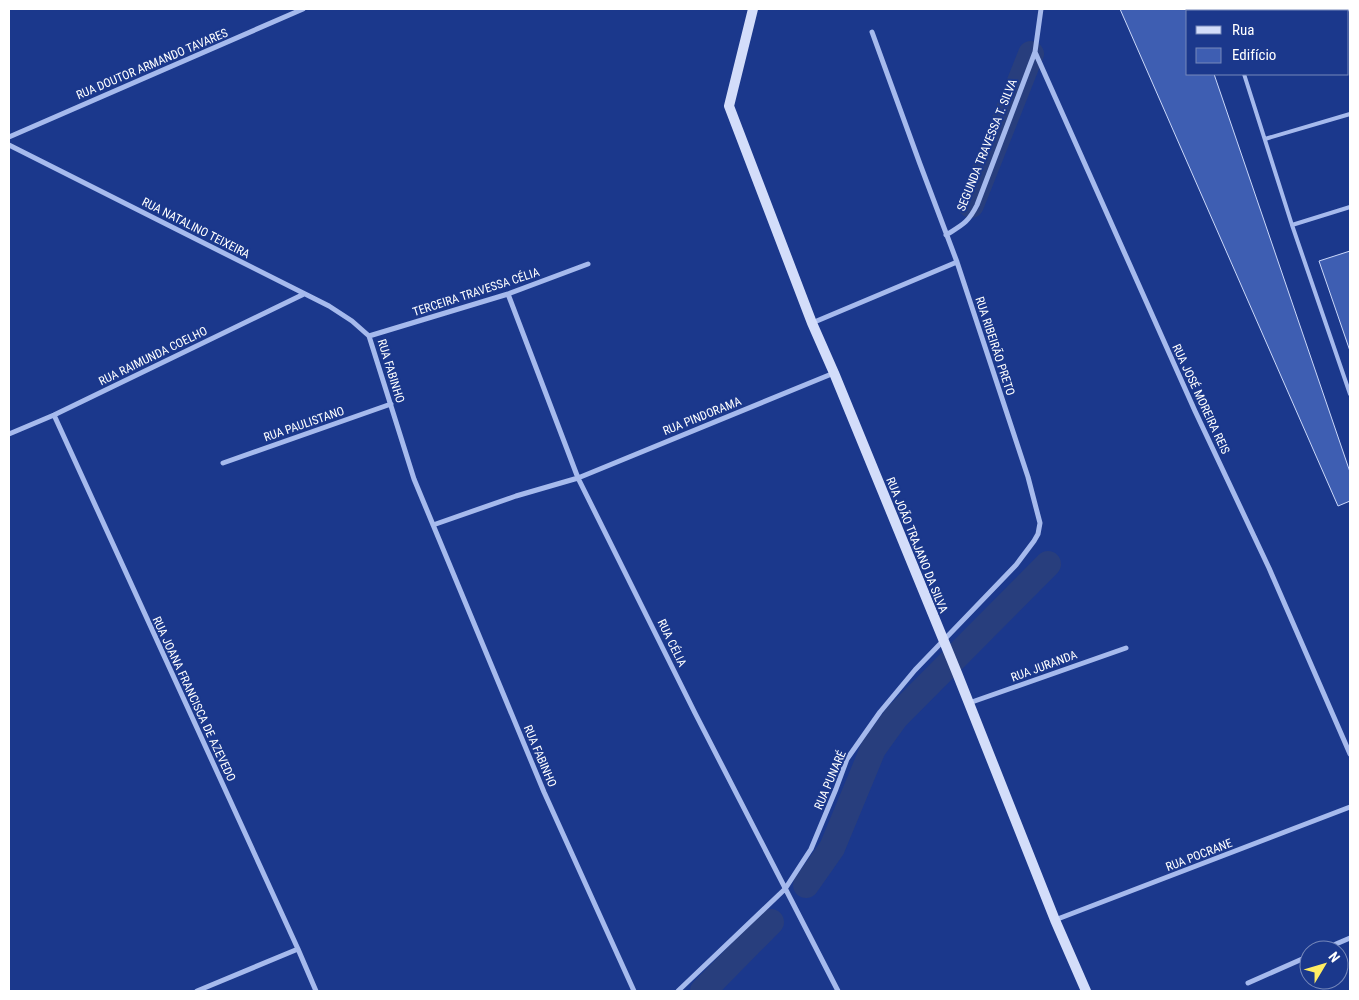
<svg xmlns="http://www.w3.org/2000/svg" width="1359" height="1000" font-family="'Roboto Condensed',sans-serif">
	<rect width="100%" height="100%" fill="#1b388c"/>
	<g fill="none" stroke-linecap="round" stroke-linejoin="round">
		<path stroke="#283e7d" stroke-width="26" d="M971,205l60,-151
			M806,885l26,-37 41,-99 23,-32 152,-153
			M703,991l68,-69"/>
	</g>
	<path fill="#3e5eb2" stroke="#ccd9fa" d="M1120,9h72l1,2h-5v63h26l136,398v29l-12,5z
		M1350,251v100l-31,-90z"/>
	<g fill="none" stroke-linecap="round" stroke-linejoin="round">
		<path stroke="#a6baed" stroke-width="4" d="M1225,9l1,2
			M1341,11l8,-2
			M1244,74l48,151 58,-18
			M1265,139l85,-25
			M1292,225l58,169"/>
		<path stroke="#a6baed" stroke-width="5" d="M1035,52l160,359 74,157 81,186
			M9,137l294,-128
			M9,145l320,161 23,15 17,15
			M946,235c16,-10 22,-12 31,-30l58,-153 6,-43
			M508,294l70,184 117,235 143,278
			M812,323l145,-61
			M369,336l45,143 130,313 90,199
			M369,336l139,-42 80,-30
			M54,415l244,534 18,42
			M9,434l45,-19 250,-121
			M223,463l168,-59
			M433,525l83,-29 62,-18 256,-105
			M969,703l157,-55
			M1055,920l295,-113
			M1322,950l28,-12
			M1248,983l61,-27
			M197,991l101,-42
			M678,991l107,-102 26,-40 25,-60 11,-30 33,-47 35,-42 101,-105 18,-24 4,-7 2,-11 -12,-46 -71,-215 -37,-98 -48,-132"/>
		<path stroke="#d3ddfa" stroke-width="10" d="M753,9l-24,97 83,217 22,50 123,300 98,247 31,71"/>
	</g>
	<g text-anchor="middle" stroke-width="4" stroke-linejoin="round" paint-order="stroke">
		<g font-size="12" fill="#fff" stroke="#1b388c">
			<text transform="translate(152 64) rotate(-23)" y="4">RUA DOUTOR ARMANDO TAVARES</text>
			<text transform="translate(987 145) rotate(-68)" y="4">SEGUNDA TRAVESSA T. SILVA</text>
			<text transform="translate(196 228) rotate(27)" y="4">RUA NATALINO TEIXEIRA</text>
			<text transform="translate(476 292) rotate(-18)" y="4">TERCEIRA TRAVESSA CÉLIA</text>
			<text transform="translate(995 346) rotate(72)" y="4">RUA RIBEIRÃO PRETO</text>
			<text transform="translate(153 356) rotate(-26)" y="4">RUA RAIMUNDA COELHO</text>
			<text transform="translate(391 371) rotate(73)" y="4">RUA FABINHO</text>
			<text transform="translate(1201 399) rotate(65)" y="4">RUA JOSÉ MOREIRA REIS</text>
			<text transform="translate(702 416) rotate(-22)" y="4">RUA PINDORAMA</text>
			<text transform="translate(304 424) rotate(-19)" y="4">RUA PAULISTANO</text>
			<text transform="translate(917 545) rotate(68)" y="4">RUA JOÃO TRAJANO DA SILVA</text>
			<text transform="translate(672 643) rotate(64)" y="4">RUA CÉLIA</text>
			<text transform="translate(1044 666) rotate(-20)" y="4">RUA JURANDA</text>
			<text transform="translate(194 699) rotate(65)" y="4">RUA JOANA FRANCISCA DE AZEVEDO</text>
			<text transform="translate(540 756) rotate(67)" y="4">RUA FABINHO</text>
			<text transform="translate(830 780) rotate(-67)" y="4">RUA PUNARÉ</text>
			<text transform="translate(1199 855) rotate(-21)" y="4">RUA POCRANE</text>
		</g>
	</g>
	<rect width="1359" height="1000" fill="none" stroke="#ffffff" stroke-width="20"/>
	<rect x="1186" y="10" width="162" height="65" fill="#1b388c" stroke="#7688ba"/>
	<rect x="1196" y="26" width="25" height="8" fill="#d3ddfa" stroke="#7688ba"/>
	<text x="1232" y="35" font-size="15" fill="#ffffff">Rua</text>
	<rect x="1196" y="48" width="25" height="15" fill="#3e5eb2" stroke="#7688ba"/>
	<text x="1232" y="60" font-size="15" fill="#ffffff">Edifício</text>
	<g transform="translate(1324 965) rotate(52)"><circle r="24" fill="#1b388c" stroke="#7688ba"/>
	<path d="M0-4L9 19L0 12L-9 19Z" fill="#ffed63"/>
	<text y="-8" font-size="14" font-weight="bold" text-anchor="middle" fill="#ffffff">N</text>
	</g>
</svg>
